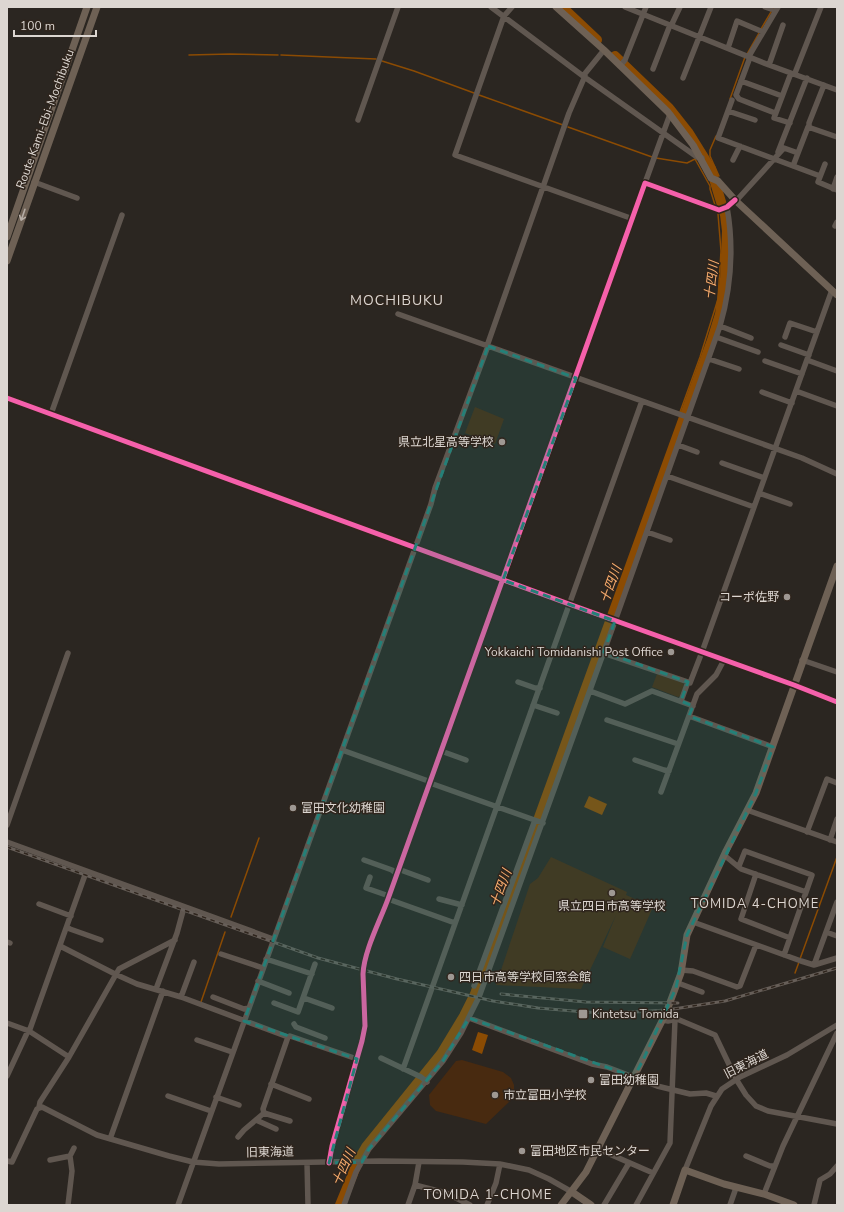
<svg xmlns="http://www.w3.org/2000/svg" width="844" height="1212" font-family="'Nunito Sans','Noto Sans JP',sans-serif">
	<rect width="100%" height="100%" fill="#2b2621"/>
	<path fill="#482a10" d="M475,407l29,12 -9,25 -30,-11z
		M657,674l26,9 1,2 -4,11 -2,1 -26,-10z
		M551,857l76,35 -1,3 27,12 -23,52 -27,-12 13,-32 -35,74 -85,-4 34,-101 8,-6z
		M462,1060l41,12 8,6 3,7v6l-3,9 -25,24 -50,-13 -6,-6 -1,-10 27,-34z"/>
	<path fill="#8b4b03" d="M589,796l18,8 -5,11 -18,-8z
		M478,1032l10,3 -6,19 -10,-4z"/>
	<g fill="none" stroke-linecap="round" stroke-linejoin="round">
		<path stroke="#8b4b03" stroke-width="1.5" d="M761,29l13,-22
			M747,54l12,-21
			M189,55l41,-1 48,1
			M281,55l95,4
			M382,61l32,10 60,22
			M479,95l84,30
			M730,99l15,-42
			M568,127l84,30
			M716,136l-6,14v6l9,20
			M656,158l31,5 8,-4 15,27v3l5,16
			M719,195v-6
			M680,412l20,-55 18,-58 3,-48 -3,-37
			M231,917l28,-79
			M800,959l37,-102
			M795,973l4,-11
			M201,1002l24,-70"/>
		<path stroke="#8b4b03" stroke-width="10" d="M562,7l35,33
			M340,1205l19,-46 7,-12 75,-93 23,-38 11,-22 237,-654 8,-26 5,-35 2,-48 -2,-16 -14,-46 -23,-37 -19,-24 -54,-52"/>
		<path stroke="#605750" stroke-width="5.5" d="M491,7l92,69 114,81 5,1
			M512,7l-8,9 -49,139 178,64
			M625,7l144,58 68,25
			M765,7l6,2
			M671,26l9,-19
			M728,48l9,-27 26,11
			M769,65l14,-40
			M620,66l5,-6 21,-53
			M653,69l17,-44
			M795,73l26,-66
			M583,76l21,-26
			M683,78l28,-71
			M741,81l41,15
			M732,100l-14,38 102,38
			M728,111l27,9
			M775,113l-36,-14 -3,-4 13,-35v-4l29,-49
			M358,120l40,-113
			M790,123l-16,-5 17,-45
			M809,127v-4l15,-38
			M778,152l29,-74
			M733,160l7,-14
			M825,164l-7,18 19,8
			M793,166l5,-13
			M34,182l43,16
			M645,183l24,-66 2,-2
			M833,189l4,-12
			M736,201l48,-53 14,5 10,-26 29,10
			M835,226l2,-4
			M398,314l404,144 35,16
			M720,326l31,12
			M716,337l42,15
			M785,337l5,-14 27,9
			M781,345l28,10
			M487,346l82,-233 16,-37
			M709,359l30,10
			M807,360l30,11
			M765,361l37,13
			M796,391l41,15
			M762,392l30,11
			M7,398l562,206 225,81 43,17
			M51,414l71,-199
			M678,445l19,7
			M722,463l42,15
			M667,476l87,31
			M759,493l31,11
			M647,532l23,8
			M603,653l85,29 -7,19
			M802,660l35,12
			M518,682l17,6h5
			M688,682l2,1 12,-31 130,-362
			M590,691l35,13 27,-13 41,15
			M533,705l24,8
			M689,716l84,31
			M607,720l71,24
			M342,750l89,32
			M441,751l25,9
			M635,760l29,10 5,1
			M430,783l113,40
			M661,792l36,-98 19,-19 8,-15
			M747,810l90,32
			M7,825l61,-172
			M807,832l20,-53 10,4
			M830,840l7,-21
			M7,842l266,97
			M724,855l17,14 65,23
			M364,860l28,10 5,4
			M739,866l6,-15 67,24 -28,80
			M398,869l30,11
			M756,874l-15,45 49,19
			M370,877l-4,11 23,8
			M388,899l67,24
			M439,899l23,6
			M39,904l32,12
			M693,922l108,39 13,4 23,-7
			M67,927l3,2 31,11
			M826,932l11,4
			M7,942l3,1
			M60,946l55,28 22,10 44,13 107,40 2,-1 67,23
			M221,954l42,14
			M266,959l46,15
			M814,965l23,-63
			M681,970l12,1 44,16 3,-1 16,-41
			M258,981l31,12
			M678,983l24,9
			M474,986l61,-166
			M156,989l21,-56 6,-22
			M181,997l13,-35
			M213,997l31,12 5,-1
			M304,998l28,10
			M274,1003l24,9 17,-48
			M469,1018l123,46 15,3 50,19 33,8 16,-1 10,3
			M662,1020l6,1 9,-2 38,16 21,44 10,16 10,11 12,5 69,13
			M7,1023l22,8 40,26
			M294,1024l2,3 29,11
			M197,1040l35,12
			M381,1058l40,19 6,5
			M403,1069l239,-668
			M7,1076l20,-43 3,-4 55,-154
			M271,1084l38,15
			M168,1096l43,15
			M216,1097l23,8
			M39,1107l1,-5 29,-45 50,-88 56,-29
			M264,1113l26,8
			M256,1120l20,9
			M238,1137l6,-7 20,-17 -1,-4 25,-72
			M110,1139l53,-148
			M598,1149l55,24
			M746,1156l24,10h5
			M50,1160l20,-4
			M7,1161l5,1 25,-53 5,-2 55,28 72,21 24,6 26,2 161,-3 83,1 37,2 29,6 20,9 23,13
			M307,1163l1,42
			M329,1163l3,-17 30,-105 3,-15 -2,-52c1,-23 17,-53 25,-75l257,-716 74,27 8,-3 8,-7
			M685,1170l26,-64 11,-17 18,-12 47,-22 50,-30
			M415,1185l31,8 24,12
			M764,1194l19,-48 54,-113
			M68,1205l4,-34 -2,-15 4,-8
			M178,1205l253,-701 4,-16 53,-142
			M344,1205l12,-33 13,-23 74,-88 18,-28 18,-36 136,-376 105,-295c11,-38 14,-79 7,-119
			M408,1205l7,-20 4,-23
			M487,1205l9,-22 4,-19
			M604,1205l25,-42
			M636,1205l34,-62 5,-123
			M730,1205l6,-17
			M814,1205l6,-25 10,-6 7,-8"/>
		<path stroke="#6e6155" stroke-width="7" d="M556,7l48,43 64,62 25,33 18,33 7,3 17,19 102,95
			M7,237l80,-230
			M7,261l90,-254
			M572,1192l19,13
			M561,1205l25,-33 80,-159 15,-40 6,-38 39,-84 30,-58 81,-227
			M673,1205l12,-35 39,14 40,10 30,11"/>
		<defs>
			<path id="rail" d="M7,847l311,111 79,21 96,22 45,7 47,4 32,1 50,-3 58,-9 112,-33
				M501,994l85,8 92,1"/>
		</defs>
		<use href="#rail" stroke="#665e58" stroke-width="3"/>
		<use href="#rail" stroke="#2f251d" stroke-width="1.5" stroke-dasharray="4.5" stroke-linecap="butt"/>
		<defs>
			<path id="cycleway" d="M7,398l562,206 225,81 43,17
				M329,1163l3,-17 30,-105 3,-15 -2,-52c1,-23 17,-53 25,-75l257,-716 74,27 8,-3 8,-7"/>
		</defs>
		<use href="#cycleway" stroke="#2f251d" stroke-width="8"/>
		<use href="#cycleway" stroke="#f560ab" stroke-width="5"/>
	</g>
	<defs><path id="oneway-shaft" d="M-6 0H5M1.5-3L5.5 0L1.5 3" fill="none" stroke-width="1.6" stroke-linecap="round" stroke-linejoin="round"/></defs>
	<use stroke="#b6ada6" href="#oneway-shaft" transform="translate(23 215) rotate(109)"/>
	<path fill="#248078" fill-opacity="0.2" stroke="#248078" stroke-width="3" stroke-dasharray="8 5" stroke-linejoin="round" d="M488,346l88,32 -73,202 112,41 -11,31 84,30 -7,19 12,5 -4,10 84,31 -17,46 -69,142 -11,53 -32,70 -10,19 -165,-59 -26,43 -74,88 -7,13 -33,1 28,-104 -113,-38z"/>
	<g fill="#9e9893" stroke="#2f251d" stroke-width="1.5">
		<circle cx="502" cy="442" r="4"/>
		<circle cx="787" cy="597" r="4"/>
		<circle cx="671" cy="652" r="4"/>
		<circle cx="293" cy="808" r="4"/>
		<circle cx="612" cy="893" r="4"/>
		<circle cx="451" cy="977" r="4"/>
		<rect x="578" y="1009" width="10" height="10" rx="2"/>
		<circle cx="591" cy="1080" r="4"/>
		<circle cx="495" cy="1095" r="4"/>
		<circle cx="522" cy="1151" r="4"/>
	</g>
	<g text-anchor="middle" stroke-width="3" stroke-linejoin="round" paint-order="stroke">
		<g font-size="12" fill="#dcd6d1" stroke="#2f251d">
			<text transform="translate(45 119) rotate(-70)" y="4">Route Kami-Ebi-Mochibuku</text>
			<text transform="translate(746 1064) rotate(-27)" y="4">旧東海道</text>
			<text transform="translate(270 1152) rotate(-1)" y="4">旧東海道</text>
		</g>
		<g font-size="12" fill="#dcd6d1" stroke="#2f251d" text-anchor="start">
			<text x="494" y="446" text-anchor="end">県立北星高等学校</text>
			<text x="779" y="601" text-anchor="end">コーポ佐野</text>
			<text x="663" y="656" text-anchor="end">Yokkaichi Tomidanishi Post Office</text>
			<text x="301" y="812">富田文化幼稚園</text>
			<text x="612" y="910" text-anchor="middle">県立四日市高等学校</text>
			<text x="459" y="981">四日市高等学校同窓会館</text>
			<text x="592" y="1018">Kintetsu Tomida</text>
			<text x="599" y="1084">富田幼稚園</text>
			<text x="503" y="1099">市立富田小学校</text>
			<text x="530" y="1155">富田地区市民センター</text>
		</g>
		<g font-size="13" font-style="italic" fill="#f8ac6d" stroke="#2f251d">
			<text transform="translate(711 280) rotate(-83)" y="5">十四川</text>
			<text transform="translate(610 584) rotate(-70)" y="5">十四川</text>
			<text transform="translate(500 888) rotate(-70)" y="5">十四川</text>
			<text transform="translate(343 1167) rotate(-66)" y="5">十四川</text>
		</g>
		<g font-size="13" letter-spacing="1" fill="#dcd6d1" stroke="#2f251d">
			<text x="755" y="908">TOMIDA 4-CHOME</text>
			<text x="488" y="1199">TOMIDA 1-CHOME</text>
		</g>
		<g font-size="14" letter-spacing="1" fill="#dcd6d1" stroke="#2f251d">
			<text x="397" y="305">MOCHIBUKU</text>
		</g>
	</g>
	<rect width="844" height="1212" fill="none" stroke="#dcd6d1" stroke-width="16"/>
	<path d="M14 30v6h82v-6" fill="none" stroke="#dcd6d1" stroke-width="2"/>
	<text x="20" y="30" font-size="12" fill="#dcd6d1" stroke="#2f251d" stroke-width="3" paint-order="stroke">100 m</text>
</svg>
